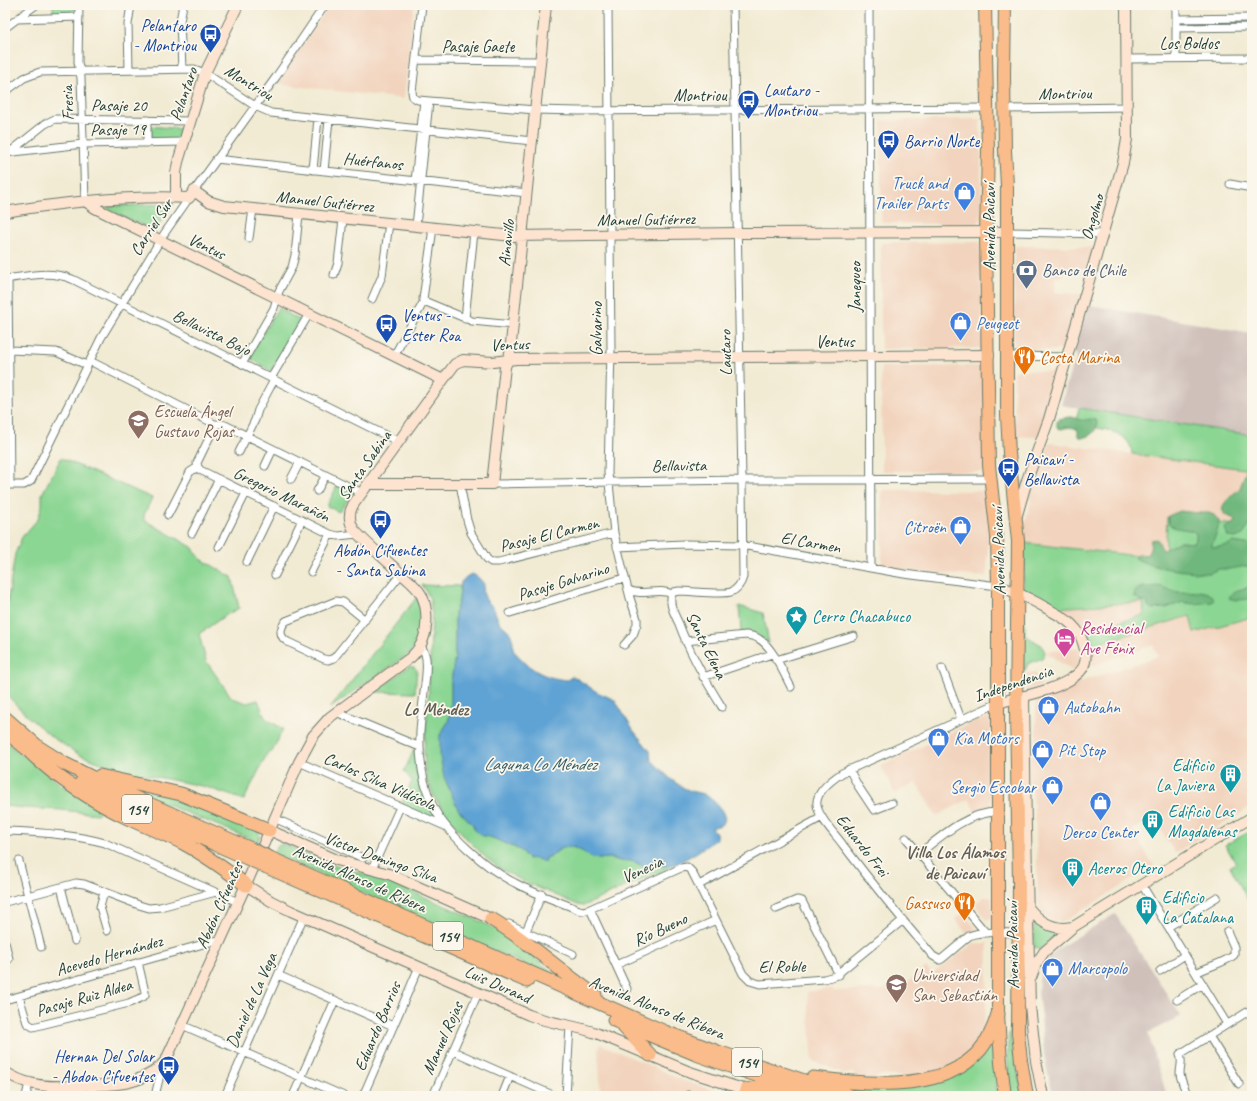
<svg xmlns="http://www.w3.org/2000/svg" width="1257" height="1101" font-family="Caveat,sans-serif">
	<rect width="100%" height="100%" fill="#fbf7ec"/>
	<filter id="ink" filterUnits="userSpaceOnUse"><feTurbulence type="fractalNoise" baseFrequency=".025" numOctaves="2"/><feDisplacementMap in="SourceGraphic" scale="8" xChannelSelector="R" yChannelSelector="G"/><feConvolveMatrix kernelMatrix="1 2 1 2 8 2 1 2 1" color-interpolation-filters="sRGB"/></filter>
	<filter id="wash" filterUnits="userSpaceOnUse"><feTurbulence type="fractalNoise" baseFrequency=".012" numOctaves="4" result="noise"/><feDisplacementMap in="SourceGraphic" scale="16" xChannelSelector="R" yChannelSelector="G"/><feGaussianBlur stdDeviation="0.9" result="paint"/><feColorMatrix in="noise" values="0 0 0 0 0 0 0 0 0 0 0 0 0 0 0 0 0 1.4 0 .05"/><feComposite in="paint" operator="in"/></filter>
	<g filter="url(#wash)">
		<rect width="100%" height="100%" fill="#f2ebd4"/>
		<path fill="#f2d4be" d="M330,5h84l-10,94 -118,-14 -6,-2v-4z
			M980,119l2,100 -6,5 -91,-1 -4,-2v-100z
			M980,242l2,106 -101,1v-106z
			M1015,246l78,1 2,1 -5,20h-26l-1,9h-8v16l28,1 -19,56h-50z
			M984,366l3,106 -105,-1 -1,-104z
			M1017,370l41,2 -14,52 -6,13 -23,-1 -1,-64z
			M1050,443l202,27 -17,55 -70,34 -141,-16 1,-20 6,-22 -2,-5 12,-35z
			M882,490l104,1 3,5 -2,81 -79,-6 -26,-6z
			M1143,602l1,13 -61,17 -7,-10 -5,-5 -15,-9z
			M1190,615l4,18 58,-16v189l-77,47 -22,-36 -21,13 22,36 -94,58 -2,-4 -4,2 -11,-6 -3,-6 -2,-8 -2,-74 -4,-41h-3v-31h7v-56l52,-21 27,-8 44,-15 -6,-11 -62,21 -2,-20z
			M1080,648l1,13 -8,10 -28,-19z
			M1036,672l5,14 -16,5 -1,-1 -1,-16z
			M988,717l3,1v88l-15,8 -7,-15 -33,17 -20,-33 -21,10 -14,-27 90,-43z
			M983,897h9v20l-5,3 -12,-16z
			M963,913l13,15 -8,7 -13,-16z
			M974,943h14l-1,54 -3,25 -2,8 -10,18 -9,9 -10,7 -11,6 -33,6h-31l-3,4h-20l-1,-8 -8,2 -33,-13 -6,-69 26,-4v3l67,-2 26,-22 6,7z
			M600,1044l86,37 44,15h-129l-3,-45z"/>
		<path fill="#cfc0ba" d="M1088,305l164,28v102l-191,-30 11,-40h3l2,-10 -3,-2z
			M1115,914l66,102 -33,17 18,60 -5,3h-108l-9,-41 -2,-29 -4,-34 1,-11 2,-8 7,-15 11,-10z"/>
		<path fill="#8bd693" stroke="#558a64" d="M53,5h22v8h-22z
			M151,126l30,3 -3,11h-27z
			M174,204l-20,27 -46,-22v-3z
			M278,308l23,13 -30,50 -22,-13z
			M1079,408l173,27v35l-120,-16c-1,-26 -38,-26 -57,-29z
			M61,458l91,40 -8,17v5l48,27 9,12 31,18 7,31 -16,9 -24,17 7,27 26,37 15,5 11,-3 7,18 18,11 -11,23h-4l-24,48 -38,-13 -44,-9 -40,-7 -42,-16 -27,-17 -26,-22 -22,-23v-76l10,-63 7,-17 16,-18 4,-13v-12z
			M1252,481v136l-58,16 -4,-17 -101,30 -6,-14 61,-17 -1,-13 -87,6 -33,-17 1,-48 141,16 2,-42 68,8z
			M338,484l16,8 -15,20 -12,-6z
			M422,585l38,1 -1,14 -4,12v44l-4,26v26l-3,14 -8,13 18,74 15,16 2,5 6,5 12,3 25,11 4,2 3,5 17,4 3,3 1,-5 8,-3 3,-4 5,-3 10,-1 12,5 3,3 12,4 10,-1 11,3 9,-1 18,8 7,-2 9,1 11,-3 -12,8 -9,2 -70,32 -5,-1 -55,-24 -21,-11 -17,-13 -18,-18 -19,-22 -14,-20 -7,-18 -2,-13 -1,-15 4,-45 4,-91 -2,-16 -4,-8z
			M417,597c8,22 7,39 -8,57l-79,54z
			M739,606l24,7 6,30 -16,-11h-12z
			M1023,619l2,2v14l16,10 4,7 -3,6 -14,6 -5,10z
			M409,666l5,1 3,3 -2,23 -39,-1z
			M5,742l55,42 43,27 -6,3 -36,-4 -37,-2 -19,-2z
			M416,746c1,30 3,45 19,70v3l-34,-14 11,-24 -8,-10z
			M124,787l46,7 88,36 2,6 -2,6z
			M1249,832l3,4v72l-22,-42 6,-3 -11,-18z
			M284,844l54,23 50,14 94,41 26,14 57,46 -291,-128 3,-8z
			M1036,922l18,9 2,4 -17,15 -5,-3v-23z
			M1011,1025l2,26 10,45h-12c-3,-24 -6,-48 0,-71z
			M995,1036l1,51 2,9h-135l-24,-8 85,-3z"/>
		<path fill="#70b77d" stroke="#487a58" d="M1070,417c5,0 6,2 10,3 8,1 8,-3 17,1 0,11 -6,15 -16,17l-3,-3v-5c-6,-4 -10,-3 -17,-1l-4,-2v-5l2,-3z
			M1252,460v61l-9,14 -8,3 -7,-1 -3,-9 10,-6 -2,-4 -8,-3 -3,-6 2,-5 5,-6 11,-10 9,-25z
			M1180,511l18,2h11l5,2 5,6c0,5 -2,11 -4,16 -2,4 -3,5 -3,10h6l10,-2 5,-3 19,3v20l-22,4h-11l-10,4h-5c-23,-3 -48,-3 -69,-15l4,-4 8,1 3,-7 1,-8 6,-1c3,4 3,7 6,11 6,-2 10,-6 16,-8 5,-1 9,1 14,1l3,-4v-6c-9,-7 -30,0 -28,-17z
			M1157,586c7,1 14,5 22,6 13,1 25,-5 35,6l-2,4 -19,2 -10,-2 -17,6 -14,1 -4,-3v-3l-8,-3 -6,-4c2,-12 14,-8 23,-10z
			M1247,588h5v10c-6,2 -18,3 -23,0 3,-7 11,-9 18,-10z"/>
		<path fill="#5fa3d4" stroke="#3f7084" d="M471,574c6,1 9,5 13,10l-1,8 3,8 7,7 6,15 11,10 3,9v9c18,20 28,27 54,30l6,-4 24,16 18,8 18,30 17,21 1,9c10,9 19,20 30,26 4,3 10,5 14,6 3,1 7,1 9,2 11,6 35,30 9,33l-1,2 4,4 1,6c-11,7 -32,22 -44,26 -9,2 -17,0 -26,3 -4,-2 -13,-7 -17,-7 -3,-1 -6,1 -9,0 -4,-1 -8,-3 -12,-3 -6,0 -10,2 -16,0 -7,-3 -13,-10 -22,-11 -11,-1 -15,7 -25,11l-1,5c-5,-4 -11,-5 -17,-4l-3,-3 -3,-5 -4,-2 -25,-11 -12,-3 -6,-5 -2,-5 -15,-16 -14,-32 -4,-20v-22l8,-13 3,-14v-26l4,-26v-44l4,-12 2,-18 5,-5z"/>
	</g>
	<g filter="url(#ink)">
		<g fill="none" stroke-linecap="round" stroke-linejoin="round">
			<defs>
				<path id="street" d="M79,5l-1,57 3,16 4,123
					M422,5l-10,87 1,5 5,3 117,10 44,1 408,-3
					M608,5l3,344 -3,124 6,60 16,65 7,21v5l-4,11 -9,10
					M869,5l2,563
					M1176,5v53
					M17,19l62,-2
					M1176,19l76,-1
					M5,28l31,-23
					M1176,28l76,-1
					M1126,59l126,-1
					M416,60l124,1
					M182,69l-2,-48 3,-16
					M129,70l-1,-46 3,-19
					M5,92l19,-14 16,-6 154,-3 11,4 50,33 16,7 261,28
					M1004,109l123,-2
					M147,143v-23
					M10,152l35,-28 10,-5 135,2
					M5,153l78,-9 100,-2
					M216,159l311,34
					M313,170l5,-52
					M324,171l5,-52
					M415,181l9,-80
					M1230,184l22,4
					M194,191l82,-114 49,-72
					M416,226l13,-124
					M1007,232l97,2
					M249,238l4,-29
					M334,275l4,-12 5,-44
					M5,279c24,-3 44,-9 67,0l327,163
					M8,279l2,206
					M372,299l10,-23 7,-53
					M424,301l48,20 41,4
					M465,319l9,-87
					M9,350l47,2 31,13
					M394,356l30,-55 -1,-2 10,-71
					M1006,356l61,1
					M90,361l121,61 3,2
					M242,364l32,-56 5,-17 13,-24 3,-12 4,-41
					M271,378l38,-64
					M214,424h7l4,1 137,68
					M239,452l16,-32 3,-10 16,-30
					M265,466l8,-17
					M198,467l2,3 130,64 8,2 20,-2
					M198,467l-1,-4 17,-35v-4
					M291,479l9,-17
					M460,484l7,36 4,13 16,26 4,3h8l115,-29
					M492,484l250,-4 248,-1
					M5,485h19l7,-4 70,-143 63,-104 25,-36
					M317,491l9,-16
					M168,515l22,-43 8,-5
					M192,533l27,-54
					M219,547l27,-54
					M617,547l67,-3 58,1 162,29 94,12
					M247,562l27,-56
					M311,572l19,-38
					M275,575l27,-55
					M629,590c13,7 30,-3 43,4
					M672,594l2,-2 5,-1c12,0 43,4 52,1 7,-3 10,-8 12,-15l-1,-97 -9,-475
					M672,594c-4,10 3,21 7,30 11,30 26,56 43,83
					M510,613l114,-35
					M365,620l-22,-18 -7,-1 -50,20c-7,8 -7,16 2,21l36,17 4,1 6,-2 67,-84
					M685,641l61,-6c5,1 9,1 13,4 13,7 25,35 32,48
					M421,645c1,3 3,6 4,9 3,9 1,20 0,30 -2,16 -4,32 -5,48 -1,25 2,50 12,72 13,29 55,65 83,79 20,11 43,18 64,27l4,1 7,-2 91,-41 6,-1 5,5 51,102 7,7 10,3 64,-5 11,-3 68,-56
					M776,660l78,-24
					M942,668l19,51
					M703,677l69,-23
					M998,703l-156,70c-9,6 -27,19 -25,32 1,12 19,30 26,40 29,38 59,75 90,111l7,4 3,-2 26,-22c12,-6 36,-3 50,-3
					M336,712l84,35
					M299,762l148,65
					M849,769l9,17 16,24 18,-7
					M274,818l89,40
					M5,831c33,1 68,3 100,12l133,59
					M906,838l80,95
					M920,853c21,-17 49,-42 79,-41
					M19,861l22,86
					M372,869l28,-62
					M699,885l123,-68
					M1142,885l85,139
					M61,887l14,54
					M104,892l-4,15 7,24
					M5,902l71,-19 8,1 55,21 10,3 11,-1 56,-15
					M590,909l37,80
					M776,909l21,-9 5,1 37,74
					M509,924l64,30
					M1168,927l49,-30
					M526,931l16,-37
					M5,942l4,17
					M616,965l100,-45
					M1160,971l25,-16
					M1196,973c12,-7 27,-9 38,-18v-8l-7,-16
					M278,975l115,51
					M19,996l8,27 6,4 96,-24 14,-6 2,-2v-3l-7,-30
					M5,1000l216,-61
					M1177,1000l26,-16
					M182,1025l162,71
					M1209,1036l30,48
					M453,1051l102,45
					M26,1096l3,-13
					M91,1096l3,-11
					M155,1096l5,-21v-8
					M225,1096l79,-180
					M293,1096l42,-96
					M363,1096l56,-129
					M433,1096l45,-103
					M502,1096l8,-20
					M566,1096l4,-70
					M688,1096v-1
					M1188,1096c-3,-7 -7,-15 -8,-22 0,-8 3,-11 0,-20l72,-45"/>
				<path id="secondary" d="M176,197v-24l2,-11 27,-89 33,-68
					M85,201l10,7 348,172
					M5,212c61,-10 122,-17 184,-14l5,-7 14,10 16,5 289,30 225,-3 269,-1
					M368,484h124l13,-117 5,-14 36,-348
					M1017,515l10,-35 22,-61 74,-256 4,-24 -1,-134
					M1024,696l2,134 4,176 6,55 7,35
					M998,703c23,-7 58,-12 77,-27 10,-7 12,-15 10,-26 -2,-9 -5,-18 -12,-24 -7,-8 -17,-12 -25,-17 -17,-10 -31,-17 -50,-23
					M269,830l68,30 52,14 102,45
					M246,885l25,16 20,10 238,104c23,9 45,10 67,18l94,39 56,18
					M1028,907c11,15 25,24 45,20
					M1031,978l5,-14 8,-12 29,-25 179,-110
					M5,1072c8,5 16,9 25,11 17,5 34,3 52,3 17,-1 37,0 54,-6 12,-4 23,-10 30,-20l80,-175 53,-123 14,-26 17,-19 80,-59c10,-9 15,-18 16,-32 1,-10 0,-21 -4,-30 -5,-10 -15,-17 -23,-24 -15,-14 -31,-27 -45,-42 -5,-8 -6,-16 -1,-25l90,-125 12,-16 8,-4 30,2 23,-3 473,-4"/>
				<path id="primary" d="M985,5l3,145 -2,82 3,233 8,72 1,49v428l3,49 4,33
					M1005,5l-1,69 1,77 2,34v230l2,38 9,88 -2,169 3,172 -1,151 3,27 6,36"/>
				<path id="highway" d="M5,718l33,29 27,17 48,24 138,61
					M5,731l27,22
					M30,752c29,28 66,51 102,68 17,8 36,15 53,24 22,12 41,26 61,41
					M100,776l81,18 88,36
					M81,783l44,21 122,54
					M270,858l395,174 53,20 131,44
					M267,867l260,114
					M491,919c38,22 68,52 104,76
					M614,1020l82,34 120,42
					M624,1027l26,28
					M813,1078c46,6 122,14 159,-20 13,-11 21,-27 26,-44
					M746,1090l17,-4 14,1"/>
			</defs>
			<use href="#street" stroke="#697a6c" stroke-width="9"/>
			<use href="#secondary" stroke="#697a6c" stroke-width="12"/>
			<use href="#primary" stroke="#697a6c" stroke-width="14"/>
			<use href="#highway" stroke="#697a6c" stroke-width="15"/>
			<use href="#street" stroke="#fff" stroke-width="7"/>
			<use href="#secondary" stroke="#fde4d0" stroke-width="10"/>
			<use href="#primary" stroke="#f9bc8a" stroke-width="12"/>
			<use href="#highway" stroke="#f9bc8a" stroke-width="13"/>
			<defs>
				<path id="highway-bridge" d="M251,849l19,9
					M247,858l20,9"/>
			</defs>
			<use href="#highway-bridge" stroke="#697a6c" stroke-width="15" stroke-linecap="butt"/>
			<use href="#highway-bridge" stroke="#f9bc8a" stroke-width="13"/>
		</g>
	</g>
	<defs>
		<symbol id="bus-pin" viewBox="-11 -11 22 30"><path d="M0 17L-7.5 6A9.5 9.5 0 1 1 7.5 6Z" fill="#1a4fb4" stroke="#fbf7ec"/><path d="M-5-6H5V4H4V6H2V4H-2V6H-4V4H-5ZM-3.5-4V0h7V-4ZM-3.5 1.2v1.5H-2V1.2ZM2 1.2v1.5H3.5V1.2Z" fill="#fff"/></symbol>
		<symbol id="shop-pin" viewBox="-11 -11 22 30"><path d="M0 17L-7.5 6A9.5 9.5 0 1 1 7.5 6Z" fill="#3f7fe0" stroke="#fbf7ec"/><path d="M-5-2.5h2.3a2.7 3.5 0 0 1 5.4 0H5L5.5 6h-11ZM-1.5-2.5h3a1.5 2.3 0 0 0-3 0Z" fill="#fff"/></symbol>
		<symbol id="bank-pin" viewBox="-11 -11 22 30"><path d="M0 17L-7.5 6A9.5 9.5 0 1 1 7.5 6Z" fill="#5c6f8a" stroke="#fbf7ec"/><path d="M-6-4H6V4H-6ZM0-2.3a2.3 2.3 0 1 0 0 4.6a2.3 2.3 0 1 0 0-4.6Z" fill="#fff"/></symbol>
		<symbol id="restaurant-pin" viewBox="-11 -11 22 30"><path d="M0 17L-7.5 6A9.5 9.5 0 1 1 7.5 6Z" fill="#e8710a" stroke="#fbf7ec"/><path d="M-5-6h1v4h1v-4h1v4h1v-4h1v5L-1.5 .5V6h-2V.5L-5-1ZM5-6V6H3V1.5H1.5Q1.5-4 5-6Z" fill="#fff"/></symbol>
		<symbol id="school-pin" viewBox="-11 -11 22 30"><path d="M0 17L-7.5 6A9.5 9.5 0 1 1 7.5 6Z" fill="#8d6e63" stroke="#fbf7ec"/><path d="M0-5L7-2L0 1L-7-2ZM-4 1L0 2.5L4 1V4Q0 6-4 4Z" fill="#fff"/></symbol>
		<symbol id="sight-pin" viewBox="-11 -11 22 30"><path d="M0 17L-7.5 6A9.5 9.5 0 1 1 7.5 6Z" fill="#0f9aa8" stroke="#fbf7ec"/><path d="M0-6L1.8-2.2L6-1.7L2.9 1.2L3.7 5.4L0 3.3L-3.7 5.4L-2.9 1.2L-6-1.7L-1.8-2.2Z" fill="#fff"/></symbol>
		<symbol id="hotel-pin" viewBox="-11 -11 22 30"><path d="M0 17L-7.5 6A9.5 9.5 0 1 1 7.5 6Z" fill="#d1479c" stroke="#fbf7ec"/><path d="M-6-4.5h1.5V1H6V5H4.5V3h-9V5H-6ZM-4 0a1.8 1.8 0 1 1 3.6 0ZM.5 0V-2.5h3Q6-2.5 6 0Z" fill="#fff"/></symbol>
		<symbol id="building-pin" viewBox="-11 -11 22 30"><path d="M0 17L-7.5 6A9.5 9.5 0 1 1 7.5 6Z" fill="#0f9aa8" stroke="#fbf7ec"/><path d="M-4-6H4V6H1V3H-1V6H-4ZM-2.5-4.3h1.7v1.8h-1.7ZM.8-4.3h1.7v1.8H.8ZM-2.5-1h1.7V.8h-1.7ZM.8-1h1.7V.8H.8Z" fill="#fff"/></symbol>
		<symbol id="university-pin" viewBox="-11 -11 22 30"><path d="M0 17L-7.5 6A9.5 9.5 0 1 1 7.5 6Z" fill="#8d6e63" stroke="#fbf7ec"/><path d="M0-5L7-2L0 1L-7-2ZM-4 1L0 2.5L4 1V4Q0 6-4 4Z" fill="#fff"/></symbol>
	</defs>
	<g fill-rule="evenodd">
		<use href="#bus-pin" x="198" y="22" width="25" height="34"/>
		<use href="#bus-pin" x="736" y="88" width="25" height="34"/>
		<use href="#bus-pin" x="876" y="128" width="25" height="34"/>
		<use href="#shop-pin" x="952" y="180" width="25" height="34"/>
		<use href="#bank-pin" x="1014" y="258" width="25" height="34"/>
		<use href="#shop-pin" x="948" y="310" width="25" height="34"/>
		<use href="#bus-pin" x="374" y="312" width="25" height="34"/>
		<use href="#restaurant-pin" x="1012" y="344" width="25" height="34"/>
		<use href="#school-pin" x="126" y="408" width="25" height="34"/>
		<use href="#bus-pin" x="996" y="456" width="25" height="34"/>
		<use href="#bus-pin" x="368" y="508" width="25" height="34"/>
		<use href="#shop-pin" x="948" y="514" width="25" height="34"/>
		<use href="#sight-pin" x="784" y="604" width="25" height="34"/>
		<use href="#hotel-pin" x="1052" y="626" width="25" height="34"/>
		<use href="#shop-pin" x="1036" y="694" width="25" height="34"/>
		<use href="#shop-pin" x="926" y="726" width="25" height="34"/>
		<use href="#shop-pin" x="1030" y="738" width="25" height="34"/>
		<use href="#building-pin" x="1218" y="762" width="25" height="34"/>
		<use href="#shop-pin" x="1040" y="774" width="25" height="34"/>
		<use href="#shop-pin" x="1088" y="790" width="25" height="34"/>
		<use href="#building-pin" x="1140" y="808" width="25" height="34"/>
		<use href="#building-pin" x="1060" y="856" width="25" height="34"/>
		<use href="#restaurant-pin" x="952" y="890" width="25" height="34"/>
		<use href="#building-pin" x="1134" y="894" width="25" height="34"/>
		<use href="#shop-pin" x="1040" y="956" width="25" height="34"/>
		<use href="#university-pin" x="884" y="972" width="25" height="34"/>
		<use href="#bus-pin" x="156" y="1054" width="25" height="34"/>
	</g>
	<g text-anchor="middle" stroke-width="3.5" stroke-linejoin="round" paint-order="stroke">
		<g fill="#fbf7ec" stroke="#61756b" stroke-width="1">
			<rect x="122" y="795" width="30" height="28" rx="3"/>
			<rect x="433" y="922" width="30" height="28" rx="3"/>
			<rect x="732" y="1048" width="30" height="28" rx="3"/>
		</g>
		<g font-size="16" font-weight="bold" fill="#1f3d34">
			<text x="137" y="815">154</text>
			<text x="448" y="942">154</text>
			<text x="747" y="1068">154</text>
		</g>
		<g font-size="17" fill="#164399" stroke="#fbf7ec" text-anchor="start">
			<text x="196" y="31" text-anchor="end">Pelantaro<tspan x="196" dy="20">- Montriou</tspan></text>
			<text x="764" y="96">Lautaro -<tspan x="764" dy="20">Montriou</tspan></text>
			<text x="904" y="147">Barrio Norte</text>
			<text x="402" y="321">Ventus -<tspan x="402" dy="20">Ester Roa</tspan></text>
			<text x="1024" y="465">Paicaví -<tspan x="1024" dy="20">Bellavista</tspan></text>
			<text x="380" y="556" text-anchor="middle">Abdón Cifuentes<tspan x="380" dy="20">- Santa Sabina</tspan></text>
			<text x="154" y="1062" text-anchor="end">Hernan Del Solar<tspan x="154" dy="20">- Abdon Cifuentes</tspan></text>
		</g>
		<g font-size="17" fill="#1f3d34" stroke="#fbf7ec">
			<text x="1189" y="49">Los Boldos</text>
			<text x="478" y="52">Pasaje Gaete</text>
			<text transform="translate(249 82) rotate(31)" y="6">Montriou</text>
			<text transform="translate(1065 93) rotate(-1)" y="6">Montriou</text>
			<text transform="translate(183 94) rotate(-71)" y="6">Pelantaro</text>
			<text x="700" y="101">Montriou</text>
			<text transform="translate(67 103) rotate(-92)" y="6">Fresia</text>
			<text transform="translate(119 105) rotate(1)" y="6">Pasaje 20</text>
			<text transform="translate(118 129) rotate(-1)" y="6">Pasaje 19</text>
			<text transform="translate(373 161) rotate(6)" y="6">Huérfanos</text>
			<text transform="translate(325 201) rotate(6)" y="6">Manuel Gutiérrez</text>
			<text transform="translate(1092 217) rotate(-74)" y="6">Ongolmo</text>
			<text transform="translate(646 219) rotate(-1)" y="6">Manuel Gutiérrez</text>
			<text transform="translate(151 227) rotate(-57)" y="6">Carriel Sur</text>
			<text transform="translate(989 227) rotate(-90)" y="6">Avenida Paicaví</text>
			<text transform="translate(506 243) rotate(-84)" y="6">Ainavillo</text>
			<text transform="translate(207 246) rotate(26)" y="6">Ventus</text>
			<text transform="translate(855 287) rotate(-90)" y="6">Janequeo</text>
			<text transform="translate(596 329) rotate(-90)" y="6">Galvarino</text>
			<text transform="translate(212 332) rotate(26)" y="6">Bellavista Bajo</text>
			<text x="835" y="347">Ventus</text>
			<text transform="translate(510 344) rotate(-2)" y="6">Ventus</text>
			<text transform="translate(725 353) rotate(-91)" y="6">Lautaro</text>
			<text transform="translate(364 465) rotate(-55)" y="6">Santa Sabina</text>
			<text transform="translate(679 465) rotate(-1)" y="6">Bellavista</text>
			<text transform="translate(282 494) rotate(26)" y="6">Gregorio Marañón</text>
			<text transform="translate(549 534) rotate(-14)" y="6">Pasaje El Carmen</text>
			<text transform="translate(811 542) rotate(10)" y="6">El Carmen</text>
			<text transform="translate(998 551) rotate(-92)" y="6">Avenida Paicaví</text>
			<text transform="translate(563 581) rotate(-17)" y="6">Pasaje Galvarino</text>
			<text transform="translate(707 645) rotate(64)" y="6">Santa Elena</text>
			<text transform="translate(1013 683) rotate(-19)" y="6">Independencia</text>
			<text transform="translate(380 781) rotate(24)" y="6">Carlos Silva Vildósola</text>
			<text transform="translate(863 845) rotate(52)" y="6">Eduardo Frei</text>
			<text transform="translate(381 857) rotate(20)" y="6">Víctor Domingo Silva</text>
			<text transform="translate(642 869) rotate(-25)" y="6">Venecia</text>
			<text transform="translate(360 878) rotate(24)" y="6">Avenida Alonso de Ribera</text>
			<text transform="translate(219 905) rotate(-66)" y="6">Abdón Cifuentes</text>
			<text transform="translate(660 929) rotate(-25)" y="6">Río Bueno</text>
			<text transform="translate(1012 945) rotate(-91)" y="6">Avenida Paicaví</text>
			<text transform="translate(109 955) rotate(-16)" y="6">Acevedo Hernández</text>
			<text transform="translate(782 966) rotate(-1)" y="6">El Roble</text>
			<text transform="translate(498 984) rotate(24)" y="6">Luis Durand</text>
			<text transform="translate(84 997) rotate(-16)" y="6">Pasaje Ruiz Aldea</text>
			<text transform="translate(251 1000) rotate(-66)" y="6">Daniel de La Vega</text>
			<text transform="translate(657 1007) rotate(22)" y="6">Avenida Alonso de Ribera</text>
			<text transform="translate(377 1026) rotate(-67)" y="6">Eduardo Barrios</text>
			<text transform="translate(442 1038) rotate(-66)" y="6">Manuel Rojas</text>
		</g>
		<g font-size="17" fill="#366cbe" stroke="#fbf7ec" text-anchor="start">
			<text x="948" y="189" text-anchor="end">Truck and<tspan x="948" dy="20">Trailer Parts</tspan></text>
			<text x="976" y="329">Peugeot</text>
			<text x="946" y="533" text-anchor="end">Citroën</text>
			<text x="1064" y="713">Autobahn</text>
			<text x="954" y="744">Kia Motors</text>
			<text x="1058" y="756">Pit Stop</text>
			<text x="1036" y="793" text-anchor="end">Sergio Escobar</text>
			<text x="1100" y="838" text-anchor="middle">Derco Center</text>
			<text x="1068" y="974">Marcopolo</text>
		</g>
		<g font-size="17" fill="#4e5e75" stroke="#fbf7ec" text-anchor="start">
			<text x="1042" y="276">Banco de Chile</text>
		</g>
		<g font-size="17" fill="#c56008" stroke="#fbf7ec" text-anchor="start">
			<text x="1040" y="363">Costa Marina</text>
			<text x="950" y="909" text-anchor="end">Gassuso</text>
		</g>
		<g font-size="17" fill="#785e54" stroke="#fbf7ec" text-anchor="start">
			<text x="154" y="417">Escuela Ángel<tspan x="154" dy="20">Gustavo Rojas</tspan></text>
			<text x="912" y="981">Universidad<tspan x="912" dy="20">San Sebastián</tspan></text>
		</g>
		<g font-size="17" fill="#0d838f" stroke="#fbf7ec" text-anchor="start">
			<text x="812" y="622">Cerro Chacabuco</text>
			<text x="1214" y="771" text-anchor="end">Edificio<tspan x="1214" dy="20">La Javiera</tspan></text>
			<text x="1168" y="817">Edificio Las<tspan x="1168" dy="20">Magdalenas</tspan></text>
			<text x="1088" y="874">Aceros Otero</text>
			<text x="1162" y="903">Edificio<tspan x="1162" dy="20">La Catalana</tspan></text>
		</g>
		<g font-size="17" fill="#b23c85" stroke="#fbf7ec" text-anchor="start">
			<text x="1080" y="634">Residencial<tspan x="1080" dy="20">Ave Fénix</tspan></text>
		</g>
		<g font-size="18" font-weight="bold" fill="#656055" stroke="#fbf7ec">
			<text x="436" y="715">Lo Méndez</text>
			<text x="955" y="858">Villa Los Álamos<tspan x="955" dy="21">de Paicaví</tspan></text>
		</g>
		<g font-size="18" font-style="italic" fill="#325c64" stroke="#fbf7ec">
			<text x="540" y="770">Laguna Lo Méndez</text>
		</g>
	</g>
	<rect width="1257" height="1101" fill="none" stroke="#fbf7ec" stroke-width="20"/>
</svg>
